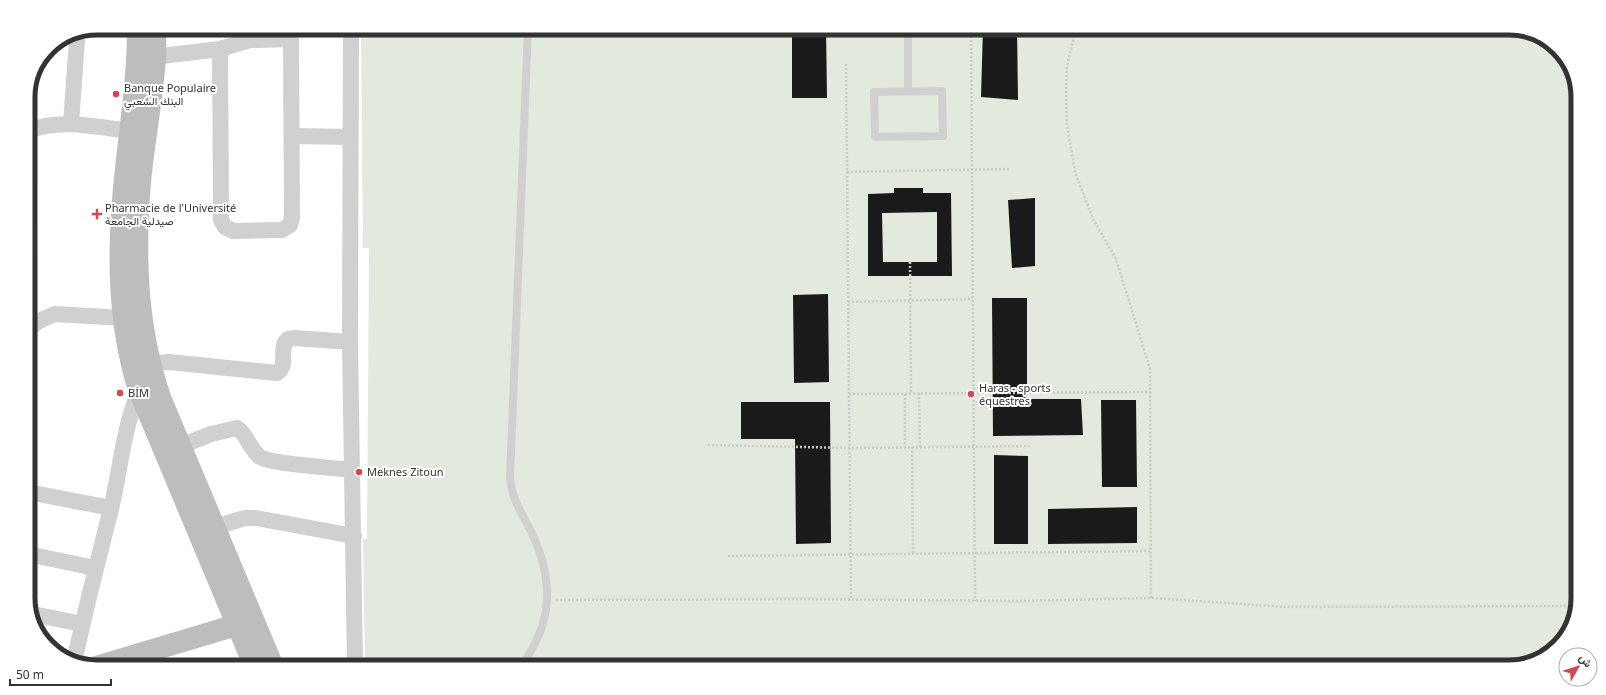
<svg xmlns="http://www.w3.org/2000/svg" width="1606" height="695" font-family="'Noto Sans',Vazirmatn,sans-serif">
	<rect width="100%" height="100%" fill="#fff"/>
	<path fill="#e3e9dd" d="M361,28h1147l27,5 29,22 14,38 -5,531 -26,31 -38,12h-1144l-2,-128h4l2,-291h-6z"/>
	<path fill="#1a1a1a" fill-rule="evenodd" d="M792,28h34l1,70h-35z
		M983,28h34l1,72 -37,-3z
		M894,188h29v5h28l1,83h-84v-82l26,-1zM937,212v50h-54l-1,-49z
		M1035,198v68l-23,2 -4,-68z
		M828,294l1,88 -35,1 -1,-88z
		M992,298h35v101h54l2,36 -90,1z
		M1101,400h35l1,87h-35z
		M741,402h89l1,141 -35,1 -1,-105h-54z
		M994,455l34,1v88h-34z
		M1137,507v36l-89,1v-35z"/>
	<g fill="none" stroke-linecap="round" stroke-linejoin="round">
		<path stroke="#cacaca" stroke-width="2.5" stroke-dasharray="2 2" stroke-linecap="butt" d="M971,28l4,573
			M1076,28l-9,38 -1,23 1,36 8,47 18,47 23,40 34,110 1,229
			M846,64l5,535
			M847,172l162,-3
			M910,262l1,131
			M848,302l125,-3
			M919,393l1,54
			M849,394l301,-2
			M905,394v54
			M708,445l141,3 182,-2
			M912,447l1,107
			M728,556l423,-5
			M556,600l245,-1 218,2 132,-3 136,9 286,-1"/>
		<path stroke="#d0d0d0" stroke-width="8" d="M908,28v63
			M942,91l1,45 -68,1 -1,-45z
			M520,667c34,-44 34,-87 11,-136 -9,-17 -20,-34 -21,-54l18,-449"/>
		<path stroke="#d0d0d0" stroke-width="16" d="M243,28l7,12
			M351,28l-1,314 5,325
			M145,58l75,-9 30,-9 41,-1 1,179 -2,7 -8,5 -49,1 -8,-4 -4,-7 -1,-171
			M71,123l6,-82
			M28,131c33,-13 68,-4 102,0
			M292,136l58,1
			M28,329l13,-9 14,-6 68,4
			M181,446l30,-12 26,-6c11,7 12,21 23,29 11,7 75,11 92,13
			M28,492l83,16
			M215,527l30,-9h11l98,18
			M28,554l67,14
			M33,614l49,10
			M74,662c11,-51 24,-102 37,-153 12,-49 13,-106 45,-146l13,-1 108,11c12,-7 1,-26 11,-34l7,-1 55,4"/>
		<path stroke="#bdbdbd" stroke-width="22" d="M138,28c0,62 -12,123 -16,185 -4,60 -1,120 17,177l116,277
			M155,28c0,10 1,20 0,30 -3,42 -11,82 -15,124 -6,74 -4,147 21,218l112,267
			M96,667l154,-46"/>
	</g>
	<g fill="#d8474d" stroke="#fff" stroke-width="1.5">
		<circle cx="116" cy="94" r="4"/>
		<path d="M95 208h4v4h4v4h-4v4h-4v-4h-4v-4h4z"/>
		<circle cx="120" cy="393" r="4"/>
		<circle cx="971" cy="394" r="4"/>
		<circle cx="359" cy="472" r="4"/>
	</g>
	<g text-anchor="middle" stroke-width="4" stroke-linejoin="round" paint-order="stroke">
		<g font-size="11" fill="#333" stroke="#fff" text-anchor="start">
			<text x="124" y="92">Banque Populaire<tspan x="124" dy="13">البنك الشعبي</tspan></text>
			<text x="105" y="212">Pharmacie de l'Université<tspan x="105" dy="13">صيدلية الجامعة</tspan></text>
			<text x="979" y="392">Haras - sports<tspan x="979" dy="13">équestres</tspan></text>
			<text x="128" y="397">BİM</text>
			<text x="367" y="476">Meknes Zitoun</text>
		</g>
	</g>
	<path d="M0 0H1606V695H0ZM97 35H1509A62 62 0 0 1 1571 97V598A62 62 0 0 1 1509 660H97A62 62 0 0 1 35 598V97A62 62 0 0 1 97 35Z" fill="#fff" fill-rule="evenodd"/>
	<path fill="none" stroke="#333" stroke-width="5" d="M97 35H1509A62 62 0 0 1 1571 97V598A62 62 0 0 1 1509 660H97A62 62 0 0 1 35 598V97A62 62 0 0 1 97 35Z"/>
	<g transform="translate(1578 667) rotate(51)"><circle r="19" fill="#ffffff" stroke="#adadad"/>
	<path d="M0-3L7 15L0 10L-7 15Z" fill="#d8474d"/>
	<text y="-6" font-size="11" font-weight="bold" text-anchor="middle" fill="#333333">ش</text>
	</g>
	<path d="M10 679v6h101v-6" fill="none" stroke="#333333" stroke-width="2"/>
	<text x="16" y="679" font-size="12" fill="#333333" stroke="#ffffff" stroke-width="3" paint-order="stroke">50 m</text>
</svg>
